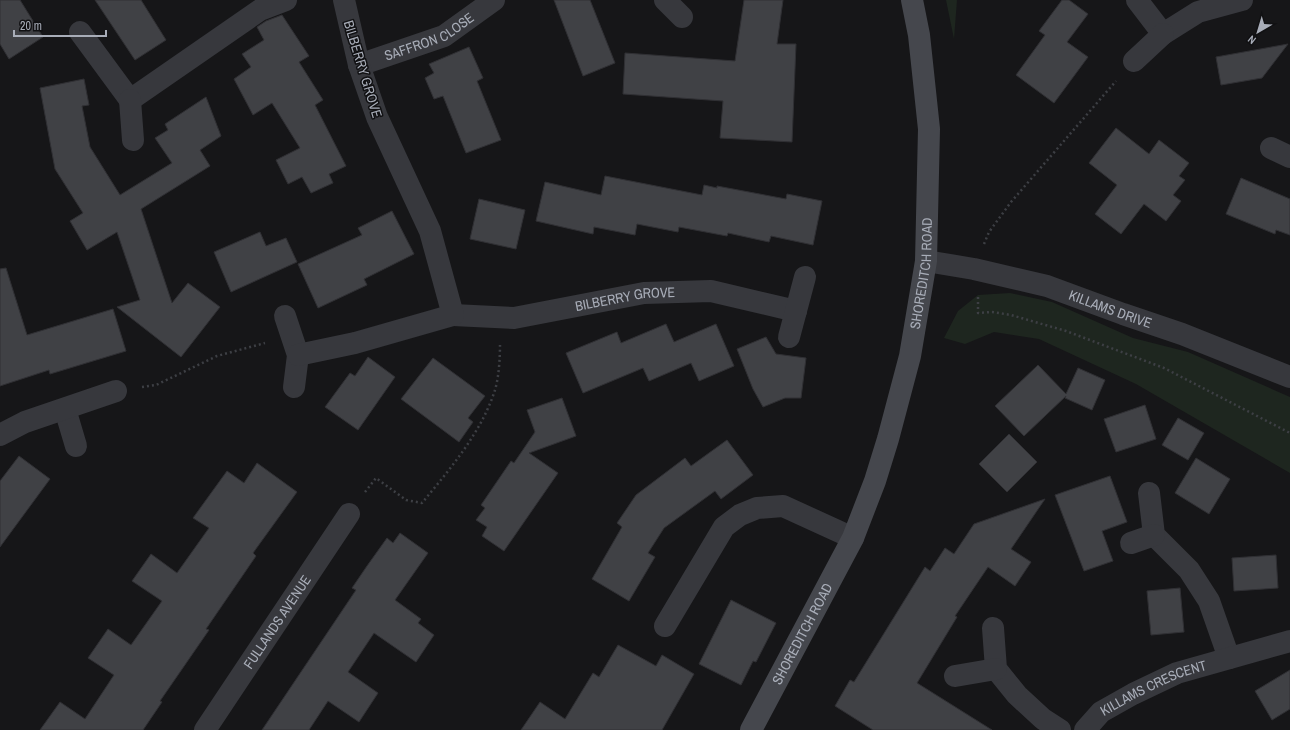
<svg xmlns="http://www.w3.org/2000/svg" width="1290" height="730" font-family="'Archivo Narrow',sans-serif">
	<rect width="100%" height="100%" fill="#161618"/>
	<path fill="#1e261f" d="M946,0h11l-3,39z
		M1010,293l42,9 81,36 55,14 102,45v76l-154,-89 -97,-45 -45,-7 -29,12 -21,-6 14,-27 20,-16z"/>
	<path fill="#404145" stroke="#303034" d="M0,0h20l23,37 -34,22 -9,-15z
		M95,0h46l25,40 -31,20z
		M554,0h36l25,63 -32,13z
		M744,0h39l-6,44h19l-4,98 -72,-4 3,-37 -100,-7 2,-41 110,8z
		M1062,0h7l19,14 -21,28 21,15 -34,46 -38,-28 29,-40 -6,-4z
		M282,15l27,41 -10,6 24,38 -8,5 31,61 -17,8 4,9 -22,10 -9,-16 -14,7 -12,-24 24,-12 -28,-45 -19,12 -19,-36 17,-12 -9,-13 22,-14 -7,-13 9,-6z
		M1288,44l-26,34 -41,7 -5,-28z
		M469,47l14,31 -6,3 24,59 -35,13 -23,-57 -9,3 -9,-21 9,-5 -5,-9z
		M84,79l5,26 -7,1 8,41 30,48 52,-32 -17,-25 13,-8 -3,-6 41,-27 15,39 -21,14 10,16 -69,43 31,94 16,-20 32,24 -39,50 -64,-50 23,-7 -23,-68 -30,18 -17,-29 13,-8 -28,-44 -15,-81z
		M1116,128l33,26 10,-14 30,23 -10,13 6,4 -12,15 8,6 -15,20 -22,-17 -23,30 -26,-20 22,-29 -28,-22z
		M605,176l97,19 2,-10 13,3v-2l69,13 1,-5 35,7 -9,44 -42,-9 -2,6 -41,-9 -1,3 -48,-9 -1,5 -41,-8 -2,11 -41,-8 -1,7 -57,-13 9,-39 56,13z
		M1241,178l49,21v36l-14,-5 -1,4 -49,-20z
		M479,199l46,11 -9,39 -46,-10z
		M392,211l22,43 -50,25 3,6 -49,23 -20,-44 64,-29 -4,-7z
		M260,232l6,14 20,-8 11,24 -66,30 -17,-40z
		M6,268l21,67 86,-26 13,42 -76,23 -1,-4 -49,16v-117z
		M666,324l8,18 42,-18 18,42 -35,15 -8,-18 -42,18 -6,-13 -60,25 -17,-40 51,-21 4,11z
		M766,337l10,17 30,4 -5,40h-16l-22,9 -10,-18 -16,-40z
		M368,357l27,20 -37,53 -33,-23 25,-34 5,3z
		M433,358l52,38 -17,22 5,4 -14,20 -58,-43z
		M1038,365l28,29 12,-26 27,12 -13,30 -27,-12 1,-2 -42,40 -29,-30z
		M562,398l14,38 -47,17 29,20 -54,78 -22,-15 5,-9 -11,-7 9,-12 -4,-3 30,-44 3,2 21,-31 -8,-22z
		M1145,405l11,34 -40,13 -12,-33z
		M1178,418l26,15 -16,27 -26,-15z
		M1009,434l28,28 -30,30 -28,-28z
		M727,440l26,35 -32,24 -6,-8 -51,37 -16,25 7,4 -26,44 -37,-22 30,-52 -5,-4 19,-28 49,-37 6,8z
		M19,456l31,23 -50,68v-66z
		M1196,458l34,21 -21,35 -34,-21z
		M257,463l40,29 -44,61 3,3 -50,73 3,1 -49,71 2,1 -19,28h-103l20,-28 25,17 29,-44 -26,-17 20,-29 23,16 31,-44 -30,-20 19,-27 26,19 32,-45 -16,-10 34,-47 17,12z
		M1110,476l17,46 -25,9 11,30 -29,10 -29,-76z
		M1045,499l-34,50 20,13 -16,24 -27,-19 -33,49 2,1 -40,66 75,47h-119l-38,-24 15,-26 4,2 71,-115 5,4 15,-23 9,6 20,-30z
		M400,533l28,20 -33,47 26,19 -3,4 16,12 -18,27 -42,-29 -26,39 30,21 -19,29 -31,-21 -19,29h-47l94,-140 -4,-2 15,-22 20,-28 6,5z
		M1276,555l2,33 -44,3 -2,-33z
		M1180,588l4,44 -33,3 -4,-44z
		M731,600l45,23 -20,39 -3,-1 -12,24 -42,-21z
		M618,645l38,21 6,-11 32,19 -32,56h-141l19,-28 25,17 28,-46 6,4z
		M1290,670v39l-18,11 -17,-29z"/>
	<g fill="none" stroke-linecap="round" stroke-linejoin="round">
		<path stroke="#3d3f44" stroke-width="2.5" stroke-dasharray="2 3" stroke-linecap="butt" d="M984,244l5,-12 22,-30 105,-121
			M978,297v16l14,-1 19,3 55,16 98,37 126,65
			M142,387l14,-2 61,-29 48,-13
			M365,492l11,-14 30,22 16,3c28,-34 58,-69 72,-110 5,-14 6,-35 6,-49"/>
		<g stroke="#37383d" stroke-width="22">
			<path d="M665,0l17,17"/>
			<path d="M1137,0l26,34 35,-22 44,-12"/>
			<path d="M80,32l50,68 130,-90 26,-10"/>
			<path d="M1134,61l29,-27"/>
			<path id="s1" d="M359,65l85,-29 50,-36"/>
			<path d="M130,100l3,40"/>
			<path d="M1271,148l19,9"/>
			<path id="s2" d="M926,261l48,8 73,17 76,28 59,20 108,43"/>
			<path id="s3" d="M453,315l61,3 130,-25 67,-2 85,20"/>
			<path d="M285,316l13,39 -4,32"/>
			<path d="M789,337l16,-60"/>
			<path d="M298,355l57,-12 98,-28 -23,-84 -53,-114 -18,-52 -15,-65"/>
			<path d="M65,409l11,37"/>
			<path d="M0,435l25,-13 91,-31"/>
			<path d="M1149,493l5,42 35,35 20,31 20,57"/>
			<path d="M1131,543l23,-8"/>
			<path d="M665,626l59,-99 16,-12 17,-7 26,-2 70,32"/>
			<path d="M993,628l3,41 21,26 26,24 17,11"/>
			<path d="M955,676l41,-7"/>
			<path id="s4" d="M205,730l144,-216"/>
			<path id="s5" d="M1085,730l16,-18 32,-18 44,-21 113,-32"/>
		</g>
		<path stroke="#45474d" stroke-width="22" id="s6" d="M751,730l102,-192 22,-57 13,-42 22,-83 16,-95 3,-132 -10,-94 -7,-35"/>
	</g>
	<g text-anchor="middle" stroke-width="3" stroke-linejoin="round" paint-order="stroke">
		<g font-size="14" fill="#a8adb8" stroke="#111113">
			<text dy="5" stroke="none"><textPath href="#s1" startOffset="76">SAFFRON CLOSE</textPath></text>
			<text transform="translate(363 69) rotate(73)" y="5">BILBERRY GROVE</text>
			<text dy="5" stroke="none"><textPath href="#s6" startOffset="492">SHOREDITCH ROAD</textPath></text>
			<text dy="5" stroke="none"><textPath href="#s3" startOffset="174">BILBERRY GROVE</textPath></text>
			<text dy="5" stroke="none"><textPath href="#s2" startOffset="191">KILLAMS DRIVE</textPath></text>
			<text dy="5" stroke="none"><textPath href="#s4" startOffset="130">FULLANDS AVENUE</textPath></text>
			<text dy="5" stroke="none"><textPath href="#s6" startOffset="109">SHOREDITCH ROAD</textPath></text>
			<text dy="5" stroke="none"><textPath href="#s5" startOffset="82">KILLAMS CRESCENT</textPath></text>
		</g>
	</g>
	<g transform="translate(1258 32) rotate(218)" stroke="#111113" stroke-width="3" paint-order="stroke">
	<path d="M0-3L7 15L0 10L-7 15Z" fill="#a8adb8"/>
	<text y="-6" font-size="11" font-weight="bold" text-anchor="middle" fill="#a8adb8">N</text>
	</g>
	<path d="M14 30v6h92v-6" fill="none" stroke="#a8adb8" stroke-width="2"/>
	<text x="20" y="30" font-size="12" fill="#a8adb8" stroke="#111113" stroke-width="3" paint-order="stroke">20 m</text>
</svg>
